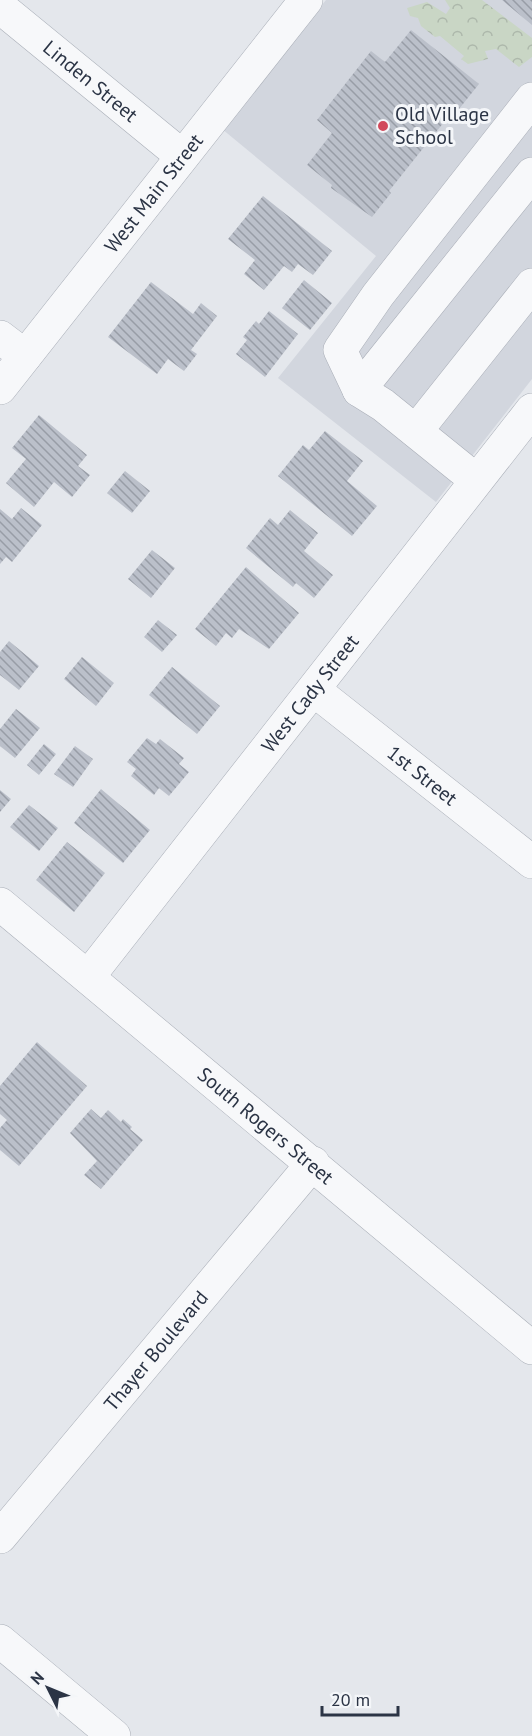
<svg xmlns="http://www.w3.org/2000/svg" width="532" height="1736" font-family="'PT Sans',sans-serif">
	<defs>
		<pattern id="forest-crowns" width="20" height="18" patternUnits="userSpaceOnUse" patternTransform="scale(1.5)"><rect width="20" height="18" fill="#c9d6c5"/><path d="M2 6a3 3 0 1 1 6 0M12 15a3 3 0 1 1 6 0" fill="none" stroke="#adb8ab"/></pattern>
		<pattern id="building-back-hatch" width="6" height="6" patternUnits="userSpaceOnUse" patternTransform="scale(1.5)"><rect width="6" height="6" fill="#bbc0ca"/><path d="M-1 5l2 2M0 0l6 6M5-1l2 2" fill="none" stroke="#989da6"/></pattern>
	</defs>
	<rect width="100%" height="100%" fill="#e4e7ec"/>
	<path fill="#d2d6de" d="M326,0h206v379l-96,123 -158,-124 98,-122 -154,-127z"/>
	<path fill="url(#forest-crowns)" d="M445,0h37l50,38v19l-13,10 -23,-18 -11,2 3,8 -20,5 -7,-5 3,-3 -24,-20 -5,1 -14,-11 -3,-8 -8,-2 -3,-8 20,-6 19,12 4,-6z"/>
	<path fill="url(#building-back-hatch)" d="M502,0h30v25z
		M411,30l68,54 -20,25 -3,-2 -67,84 2,2 -19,24 -41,-29 1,-3 -25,-20 25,-32 -15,-13 54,-69 14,11z
		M263,196l69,55 -19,24 -15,-11 -6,8 -8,-6 -20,24 -20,-16 11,-14 -27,-21z
		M304,280l28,23 -22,27 -28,-22z
		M151,282l42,32 8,-11 16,13 -26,34 6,4 -13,17 -16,-12 -11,15 -49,-37z
		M269,311l29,23 -33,43 -29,-23 11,-14 -4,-3 13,-16 3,3z
		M39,415l48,40 -9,11 12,9 -18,22 -18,-15 -20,25 -28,-24 20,-24 -14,-11z
		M325,431l38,30 -16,20 30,25 -25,30 -74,-60 25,-31 6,5z
		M125,471l25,20 -18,22 -25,-20z
		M21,508l21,17 -30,37 -6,-5 -6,7v-55l12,10z
		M290,510l28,23 -14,18 29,24 -19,23 -18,-15 -3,4 -47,-39 24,-30 8,7z
		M152,550l23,18 -24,30 -23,-19z
		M246,567l53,46 -30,36 -30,-20 -7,9 -6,-5 -10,13 -21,-17z
		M158,620l19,15 -15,17 -18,-15z
		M9,641l30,25 -20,24 -19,-15v-23z
		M82,657l32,26 -18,23 -32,-27z
		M172,667l48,39 -23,28 -48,-39z
		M16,709l24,19 -25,30 -15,-12v-17z
		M147,738l9,6 4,-5 24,19 -5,6 10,8 -20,24 -10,-8 -5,7 -23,-19 5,-7 -9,-7z
		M44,744l12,10 -17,21 -12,-10z
		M75,746l18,13 -20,28 -19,-13z
		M101,789l49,41 -27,33 -49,-40z
		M0,790l11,9 -11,13z
		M29,805l29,23 -19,23 -29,-24z
		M67,842l38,31 -31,39 -38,-32z
		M37,1042l50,44 -68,80 -19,-16v-22l7,-8 -7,-6v-28z
		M91,1109l10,9 7,-8 13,12 2,-3 9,8 -2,2 13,11 -42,49 -17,-14 13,-14 -27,-28z"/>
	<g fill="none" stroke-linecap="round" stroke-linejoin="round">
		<defs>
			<g id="minor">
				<path id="s1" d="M0,7l182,149"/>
				<path d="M0,337l25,19"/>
				<path id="s2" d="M0,388l306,-388"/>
				<path d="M359,390l173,-216"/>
				<path d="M416,431l116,-146"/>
				<path d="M476,480l-93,-75 -24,-15 -19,-40 38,-55 154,-196"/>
				<path id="s3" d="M314,690l218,172"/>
				<path id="s4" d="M0,904l532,444"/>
				<path id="s5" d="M88,977l444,-567"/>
				<path id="s6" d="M0,1537l313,-374"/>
				<path d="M0,1641l114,95"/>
			</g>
		</defs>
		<use href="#minor" stroke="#a9aeb7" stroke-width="34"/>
		<use href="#minor" stroke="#f7f8fa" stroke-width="33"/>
	</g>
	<circle fill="#d1495b" stroke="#f4f6f9" stroke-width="2" cx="383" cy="126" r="6"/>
	<g text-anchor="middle" stroke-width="6" stroke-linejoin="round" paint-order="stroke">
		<g font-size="20" fill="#2b3445" stroke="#f4f6f9">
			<text dy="7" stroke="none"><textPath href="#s1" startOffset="117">Linden Street</textPath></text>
			<text dy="7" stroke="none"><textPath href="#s2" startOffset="248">West Main Street</textPath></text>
			<text dy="7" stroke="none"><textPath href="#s5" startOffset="360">West Cady Street</textPath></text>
			<text dy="7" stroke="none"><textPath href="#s3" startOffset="138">1st Street</textPath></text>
			<text dy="7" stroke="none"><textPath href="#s4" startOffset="346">South Rogers Street</textPath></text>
			<text dy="7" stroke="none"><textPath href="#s6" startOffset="243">Thayer Boulevard</textPath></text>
		</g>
		<g font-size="20" fill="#2b3445" stroke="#f4f6f9" text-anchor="start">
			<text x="395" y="121">Old Village<tspan x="395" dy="23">School</tspan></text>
		</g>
	</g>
	<g transform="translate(48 1688) rotate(313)" stroke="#f4f6f9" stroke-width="4.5" paint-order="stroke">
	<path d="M0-4.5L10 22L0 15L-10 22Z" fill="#2b3445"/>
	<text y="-9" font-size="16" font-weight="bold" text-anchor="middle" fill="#2b3445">N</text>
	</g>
	<path d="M322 1706v9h76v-9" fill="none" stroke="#2b3445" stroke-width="3"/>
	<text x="331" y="1706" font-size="18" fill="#2b3445" stroke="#f4f6f9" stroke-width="4.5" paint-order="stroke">20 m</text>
</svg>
